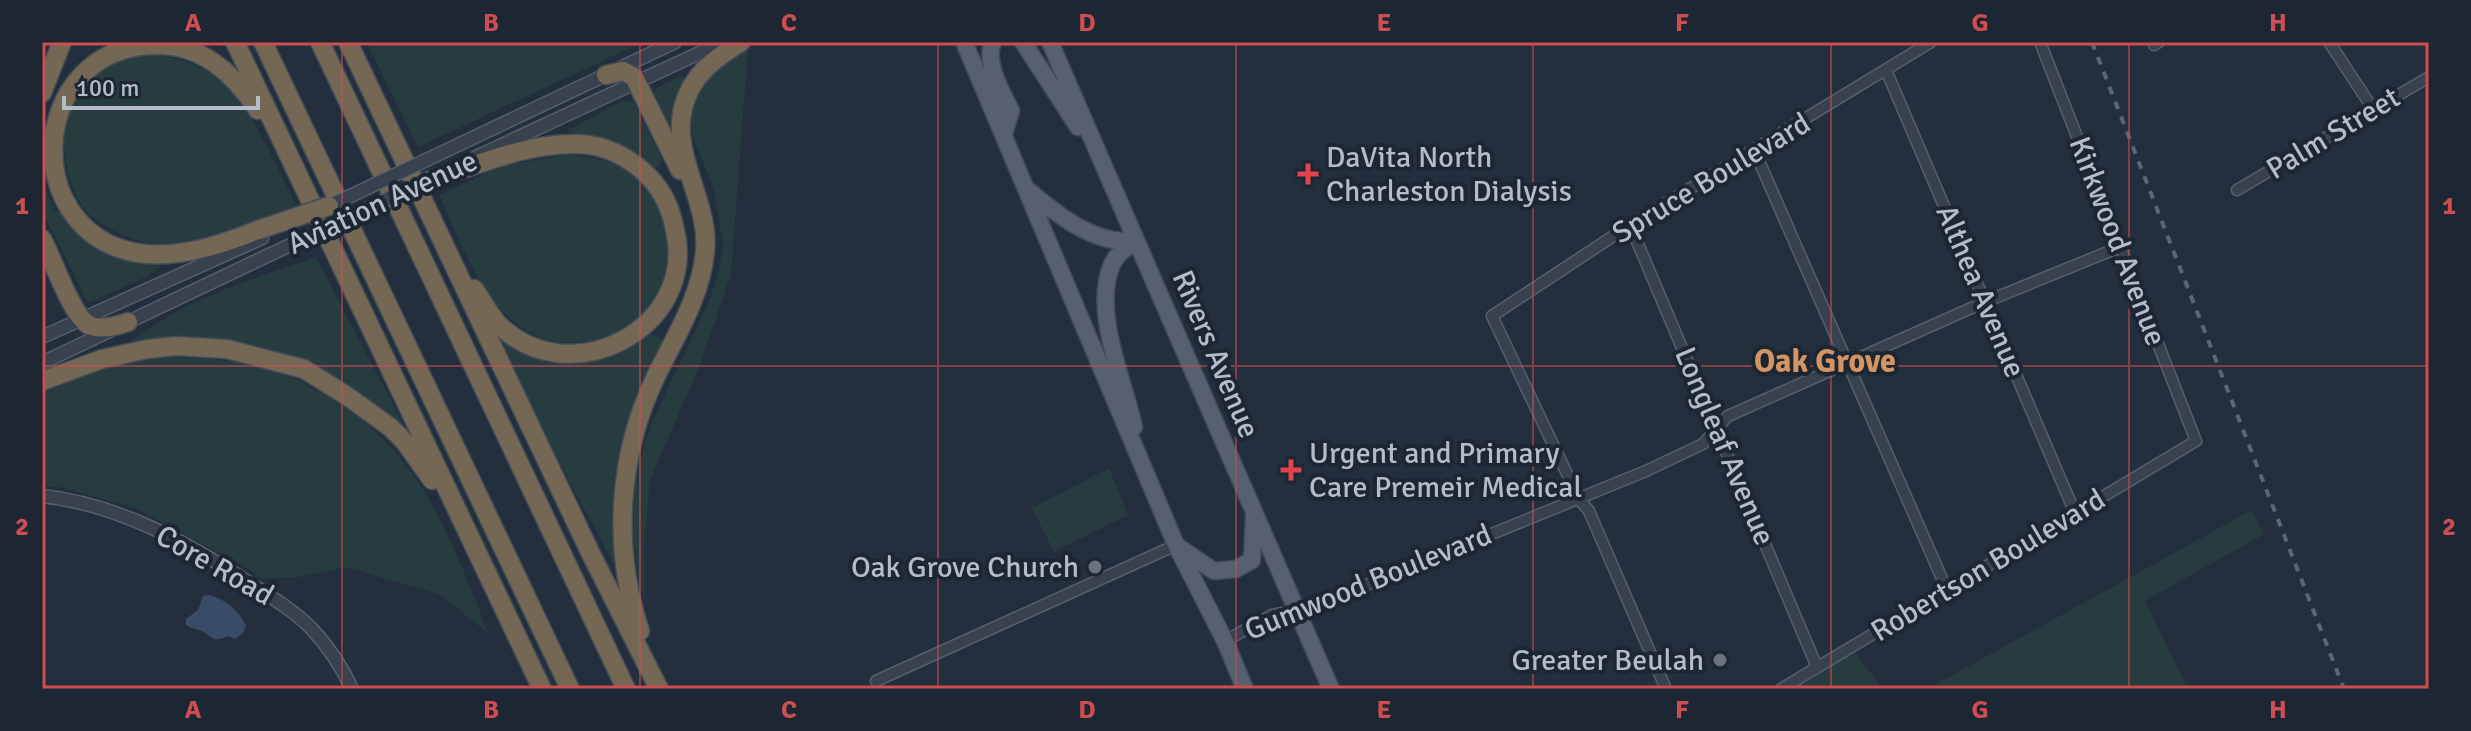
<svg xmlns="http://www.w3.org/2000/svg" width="2471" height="731" font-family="Signika,sans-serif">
	<rect width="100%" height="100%" fill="#242f3e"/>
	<path fill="#263c3f" d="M366,42h277l-225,105z
		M748,47l-17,227 -31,91 -50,115 -6,67 1,55 -6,-20 -6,-47 2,-60 16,-51 58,-122 9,-28 5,-29 -9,-56 -21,-52 -2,-21 8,-25 13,-23z
		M146,52c26,5 54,12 75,27 26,19 59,96 76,127 -42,17 -101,43 -147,37 -20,-2 -57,-20 -68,-37 -24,-39 -28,-97 9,-129 15,-13 37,-20 55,-25z
		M682,76l4,2 -10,20 -4,35 -19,-40 3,-5z
		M622,101l5,-1 8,4 26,54v5l-7,7 -59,-32 -28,-7z
		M563,155c21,1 40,3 59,13 57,28 59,112 15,152 -15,14 -37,20 -56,22 -24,4 -50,-5 -68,-21 -37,-30 -54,-84 -74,-126l62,-29z
		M44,186l11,25h5c29,36 56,47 101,55l-17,12 -56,25 -46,-93v-23z
		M316,257l97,186 -105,-79 -36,-14 -30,-8 -42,-3 -68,2c54,-43 121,-62 184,-84z
		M648,333l16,7c-37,78 -53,135 -48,222h-3l-71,-132 -41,-88 5,-2c11,6 22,15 34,18 38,11 78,1 108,-25z
		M167,357c37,2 78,2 114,15 11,4 22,12 32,17 108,56 133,140 176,245l-48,-39 -95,-28 -47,10 -37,2 -23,-16 -106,-56 -74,-20 -17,-1v-98c41,-16 81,-26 125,-31z
		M1109,468l19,47 -74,37 -22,-44z
		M2252,510l12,24 -119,67 43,88h-261z
		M1851,647l32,42h-102z"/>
	<path fill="#394c67" d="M208,595c16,3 32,16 38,31l-3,7 -8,6 -6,-3c-15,4 -11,6 -24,-3 -5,-4 -13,-4 -19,-8v-6l12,-9 5,-14z"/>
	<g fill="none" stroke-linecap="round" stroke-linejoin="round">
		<defs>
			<path id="minor" d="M2329,42l44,67
				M2154,45l5,-3
				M1886,70l189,443
				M1755,152l192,438
				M2237,190l192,-113
				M1630,225l187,442
				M1225,641l47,-26 38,-7 336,-137 57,-27 25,-28 257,-114 135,-55
				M876,681l300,-136
				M1666,689l-77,-178 -10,-12 -87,-183 138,-91 301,-183
				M1781,689l415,-248 -156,-399"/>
			<path id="tertiary" d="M460,144l215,-102
				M476,157l247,-115
				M42,337l220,-99
				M42,363l227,-108
				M42,496c76,8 146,47 209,88 20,13 42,26 60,44 17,18 31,39 41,61"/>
			<path id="primary" d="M964,42l212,503 49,96 20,48
				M993,42c-9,20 9,50 18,69l-7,23
				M1023,42l55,85
				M1050,42l281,647
				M1028,190c28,24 69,57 108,50
				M1134,427c-10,-46 -41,-114 -23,-160 4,-12 15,-19 25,-27
				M1177,546l37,25 22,-2 16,-9 2,-44"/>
			<path id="motorway" d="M235,42l307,647
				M263,42l307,647
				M320,42l306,647
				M348,42l242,510 69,137
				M606,75l17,-4 11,6 46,93
				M42,93l20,-51
				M258,110c-25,-37 -56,-66 -103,-65 -130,2 -138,196 -9,209 38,3 77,-10 112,-24
				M421,183c51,-15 104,-41 158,-39 27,1 52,14 70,33 15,15 22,32 26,53 23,99 -106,165 -177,94 -9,-10 -16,-24 -24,-35
				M42,239c11,19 30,80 49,87 12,4 26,0 37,-4
				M42,381l60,-22 46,-10 28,-3 51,3 77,20 43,27 43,31 15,15 27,38
				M640,631c-28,-84 -22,-176 16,-255 20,-41 45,-79 49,-125 5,-48 -34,-95 -22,-143 8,-33 31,-49 58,-66"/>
		</defs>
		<use href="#minor" stroke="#565f6c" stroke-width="13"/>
		<use href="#tertiary" stroke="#565f6c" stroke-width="15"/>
		<use href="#primary" stroke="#414a57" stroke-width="19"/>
		<use href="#motorway" stroke="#434c59" stroke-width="21"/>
		<use href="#minor" stroke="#38414e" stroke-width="10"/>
		<use href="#tertiary" stroke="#38414e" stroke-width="12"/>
		<use href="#primary" stroke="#56606e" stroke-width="16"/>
		<use href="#motorway" stroke="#746855" stroke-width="18"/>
		<path stroke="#5a6575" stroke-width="4" stroke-dasharray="8 8" stroke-linecap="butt" d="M2092,42l252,647"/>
		<defs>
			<path id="tertiary-bridge" d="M325,208l135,-64
				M269,255l152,-72"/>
			<path id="motorway-bridge" d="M258,230l71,-24"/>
		</defs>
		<use href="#tertiary-bridge" stroke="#565f6c" stroke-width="15" stroke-linecap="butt"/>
		<use href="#motorway-bridge" stroke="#434c59" stroke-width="21" stroke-linecap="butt"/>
		<use href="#tertiary-bridge" stroke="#38414e" stroke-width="12"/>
		<use href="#motorway-bridge" stroke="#746855" stroke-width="18"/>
	</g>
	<path fill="none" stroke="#ce4d50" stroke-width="2" stroke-opacity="0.55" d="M342,42v647M640,42v647M938,42v647M1236,42v647M1533,42v647M1831,42v647M2129,42v647M42,366h2387"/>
	<g fill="#e0444e" stroke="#1d2633" stroke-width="3">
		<path d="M1304 162h8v8h8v8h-8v8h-8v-8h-8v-8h8z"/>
		<path d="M1287 458h8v8h8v8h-8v8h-8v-8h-8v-8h8z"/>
	</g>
	<g fill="#6b7280" stroke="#1d2633" stroke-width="3">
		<circle cx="1095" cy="567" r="8"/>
		<circle cx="1720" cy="660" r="8"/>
	</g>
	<g text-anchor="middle" stroke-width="8" stroke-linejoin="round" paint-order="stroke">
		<g font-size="30" fill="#b4bcc9" stroke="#1d2633">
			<text transform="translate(2333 133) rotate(-31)" y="10">Palm Street</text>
			<text transform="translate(1711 178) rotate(-31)" y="10">Spruce Boulevard</text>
			<text transform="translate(382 202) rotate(-25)" y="10">Aviation Avenue</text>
			<text transform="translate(2118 241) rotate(69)" y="10">Kirkwood Avenue</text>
			<text transform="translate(1981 291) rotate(67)" y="10">Althea Avenue</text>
			<text transform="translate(1216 354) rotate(67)" y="10">Rivers Avenue</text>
			<text transform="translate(1725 446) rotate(67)" y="10">Longleaf Avenue</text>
			<text transform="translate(215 565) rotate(30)" y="10">Core Road</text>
			<text transform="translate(1988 565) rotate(-31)" y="10">Robertson Boulevard</text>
			<text transform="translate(1368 582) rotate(-22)" y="10">Gumwood Boulevard</text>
		</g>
		<g font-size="30" fill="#b4bcc9" stroke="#1d2633" text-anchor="start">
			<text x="1326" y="167">DaVita North<tspan x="1326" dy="34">Charleston Dialysis</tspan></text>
			<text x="1309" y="463">Urgent and Primary<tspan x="1309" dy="34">Care Premeir Medical</tspan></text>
			<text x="1079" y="577" text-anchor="end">Oak Grove Church</text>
			<text x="1704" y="670" text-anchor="end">Greater Beulah</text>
		</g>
		<g font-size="32" font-weight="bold" fill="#d59563" stroke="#1d2633">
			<text x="1825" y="372">Oak Grove</text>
		</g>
	</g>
	<rect width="2471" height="731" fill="none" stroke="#1d2633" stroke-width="88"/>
	<path d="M64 96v12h194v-12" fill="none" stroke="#b4bcc9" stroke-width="4"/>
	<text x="76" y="96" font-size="24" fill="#b4bcc9" stroke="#1d2633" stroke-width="6" paint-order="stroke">100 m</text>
	<rect x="44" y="44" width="2383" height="643" fill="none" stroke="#ce4d50" stroke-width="3"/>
	<g font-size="26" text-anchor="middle" font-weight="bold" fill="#ce4d50">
		<text x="193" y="31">A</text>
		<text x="491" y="31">B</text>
		<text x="789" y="31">C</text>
		<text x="1087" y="31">D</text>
		<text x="1384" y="31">E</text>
		<text x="1682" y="31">F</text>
		<text x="1980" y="31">G</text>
		<text x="2278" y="31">H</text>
		<text x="22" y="214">1</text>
		<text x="2449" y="214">1</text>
		<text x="22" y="535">2</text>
		<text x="2449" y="535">2</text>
		<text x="193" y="718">A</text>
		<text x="491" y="718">B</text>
		<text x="789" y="718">C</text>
		<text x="1087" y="718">D</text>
		<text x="1384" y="718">E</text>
		<text x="1682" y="718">F</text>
		<text x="1980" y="718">G</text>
		<text x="2278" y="718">H</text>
	</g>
</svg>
